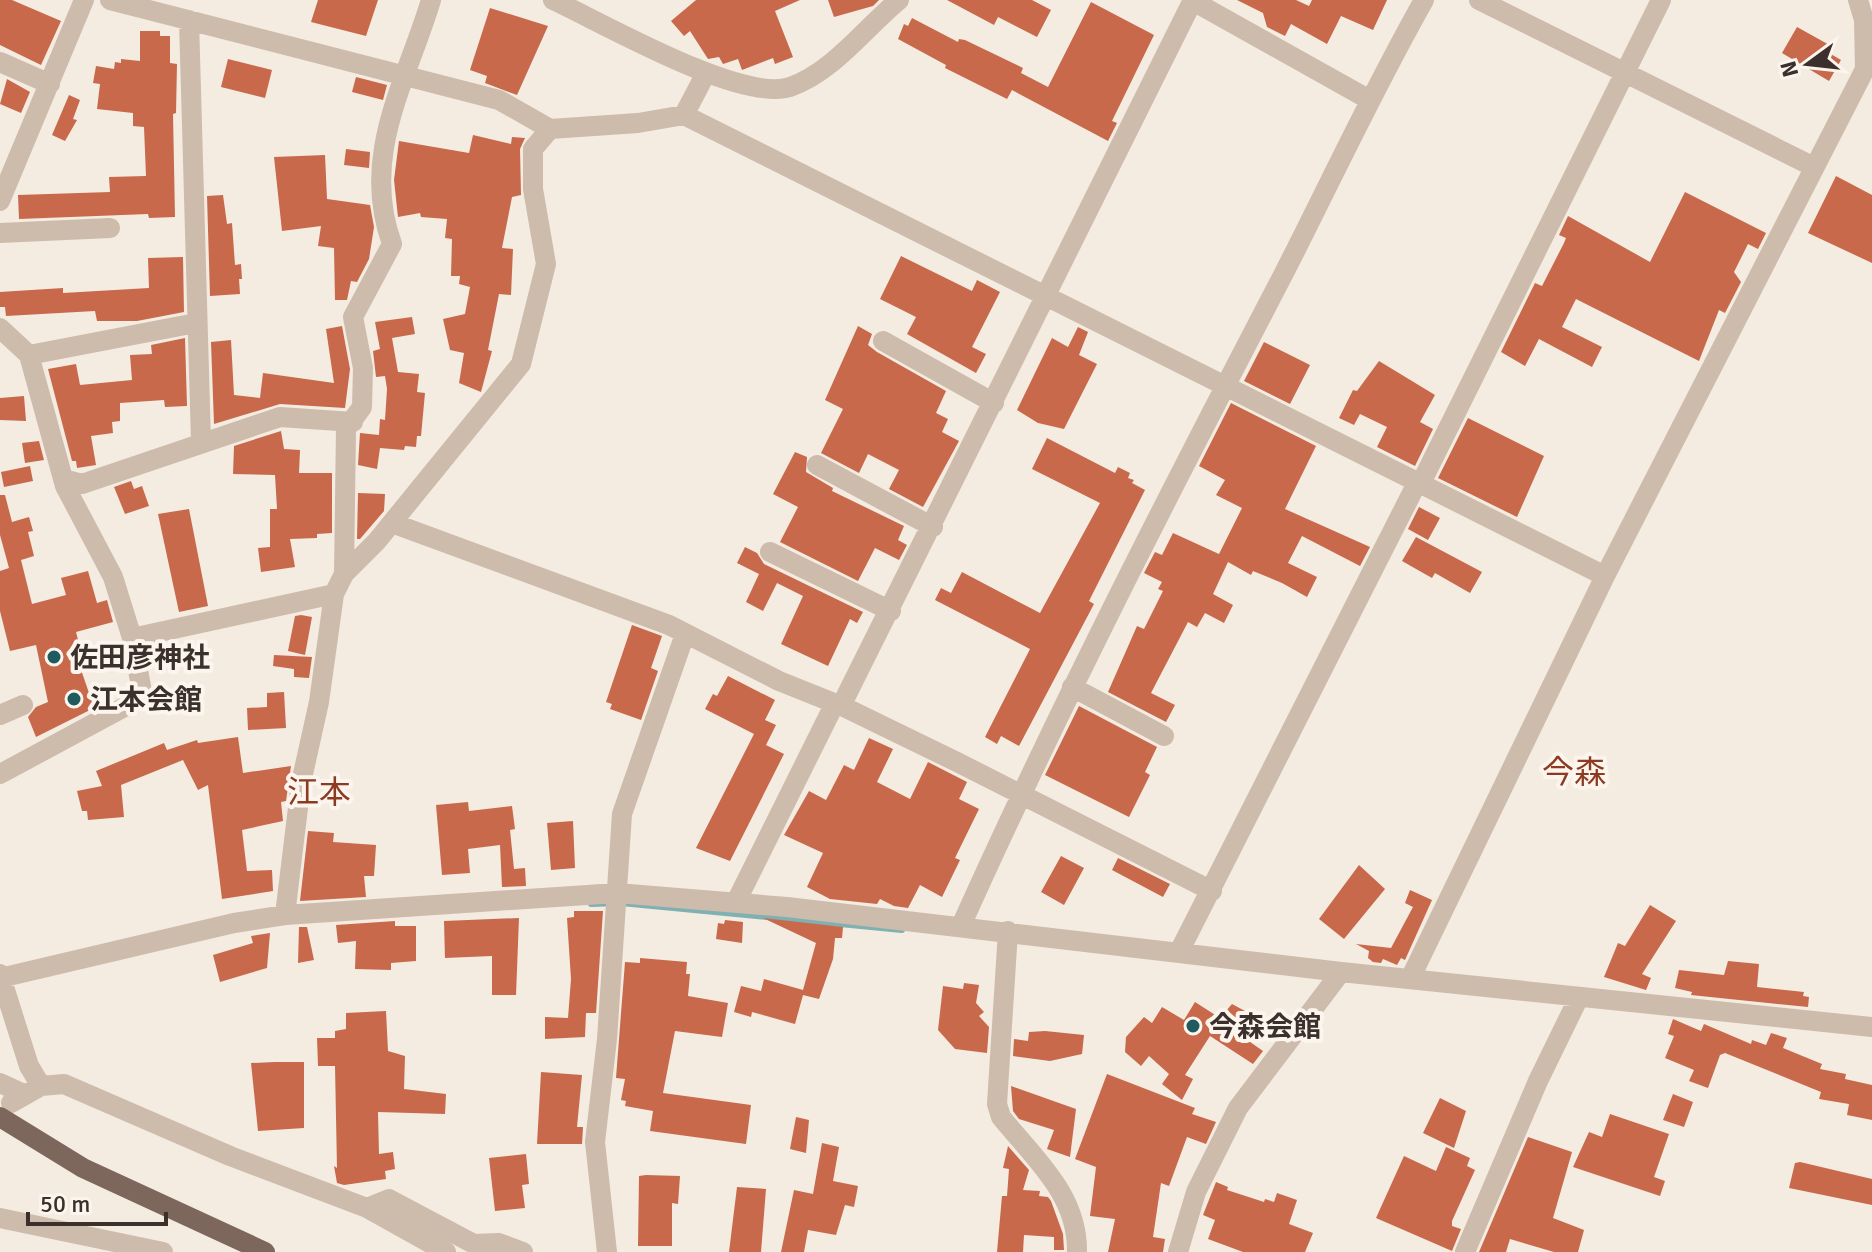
<svg xmlns="http://www.w3.org/2000/svg" width="1872" height="1252" font-family="Signika,'Noto Sans JP',sans-serif">
	<rect width="100%" height="100%" fill="#f4ebe1"/>
	<g fill="none" stroke-linecap="round" stroke-linejoin="round">
		<path stroke="#7fb0b2" stroke-width="6" d="M591,904l30,-1 281,27"/>
	</g>
	<path fill="#c8694b" d="M0,0h12l49,21 -20,44 -41,-20z
		M318,0h60l-12,36 -55,-14z
		M696,0h104l-25,11 18,46 -18,7 -2,-6 -31,12 -4,-11 -15,5 -4,-7 -11,2 -18,-28 -6,5 -13,-15z
		M828,0h51l-6,6 -39,11z
		M947,0h85l19,10 -14,27 -39,-20 -4,8z
		M1237,0h59l13,6 3,-6h75l-14,30 -32,-14 -14,28 -36,-20 -6,12 -18,-9 -4,-14z
		M1091,2l63,33 -42,86 5,2 -9,18 -96,-51 -5,9 -62,-31 1,-3 -48,-26 6,-15 4,2 4,-8 46,24 1,-3 6,1 58,28 -2,5 27,14z
		M490,8l58,18 -31,69 -32,-12 2,-7 -17,-6z
		M1797,27l36,20 -4,6 12,7 -12,21 -47,-28z
		M140,31h20v5h10v27l7,1 -1,49 -3,1 2,103 -26,1 -1,-4 -129,5 -1,-24 92,-3 -1,-15 37,-1 -2,-49 -11,-1v-13l-36,-4 3,-25 -7,-1 3,-17 18,3 1,-7 6,1v-4l19,2z
		M228,59l44,11 -7,28 -44,-11z
		M356,77l31,8 -4,15 -31,-8z
		M7,79l23,13 -9,21 -21,-9z
		M69,95l11,5 -7,19 4,1 -12,21 -13,-6z
		M473,135l38,9 1,-7 13,1 -5,11 1,46 -9,2 -10,51 11,1 -2,46 -12,-1 -11,56 4,1 -11,41 -22,-9 5,-30 -14,-3 -7,-31 22,-5 5,-27 -11,-3 1,-8h-9l1,-37 -7,-1 2,-19 -26,-2 -1,-4 -22,4 -4,-37 5,-39 70,12z
		M346,149l24,3 -1,16 -25,-3z
		M325,155l2,44 43,6 4,22 -5,32 -12,23 -6,-1 -4,19h-12l-1,-52 -16,-2 3,-20 -39,5 -8,-74z
		M1836,176l36,19v68l-64,-30z
		M1685,192l81,41 -8,16 -10,-5 -14,28 7,10 -16,31 -6,-3 -20,51 -123,-62 -14,28 40,20 -10,20 -53,-28 -14,27 -24,-14 34,-69 7,3 22,-43 2,-5 -7,-3 9,-19 82,46z
		M223,195l4,29 5,-1 3,42 6,-1 1,15h-3l1,15 -30,2 -3,-100z
		M901,256l71,35 5,-11 23,12 -28,55 14,7 -10,19 -69,-39 9,-17 -36,-18z
		M183,257l1,55 -47,9h-40l-2,-10 -89,5 -1,-9h-5v-15l63,-4v5l86,-5 -1,-30z
		M412,317l3,17 -23,4 6,34 21,2 -2,18 8,1 -4,43h-4l-1,11 -11,-1 -1,4 -24,-2 -3,21 -19,-4 2,-32 19,2 1,-16 5,1 2,-31 -2,-13 -9,1 -3,-26 7,-2 -5,-27z
		M342,326l8,43 -5,39 -65,-4 -66,20 -3,-82 20,-2 3,55 26,3 3,-25 71,10 -8,-54z
		M858,326l14,8 -4,11 9,7 69,39 -10,22 12,6 -6,13 17,9 -36,66 -34,-18 10,-19 -31,-16 -9,19 -38,-20 22,-44 -18,-9z
		M1078,327l10,5 -9,23 18,9 -33,65 -26,-6 -21,-13 35,-72 16,9z
		M185,338l2,68 -22,1 -1,-7 -44,3v18l-8,1 1,11 -22,3 5,29 -19,3 -1,-7h-4l-24,-92 28,-5 4,21 52,-5 -2,-25 22,-1 -1,-9z
		M1264,342l46,23 -20,39 -46,-23z
		M1379,361l56,34 -15,27 13,7 -18,37 -38,-19 10,-20 -27,-13 -6,11 -15,-7 14,-28 4,1z
		M24,396l2,25 -26,-1v-22z
		M1231,403l85,43 -31,63 85,38 -10,19 -58,-30 -14,27 29,14 -10,20 -25,-14 -29,-12 -2,4 -23,-13 -15,32 20,11 -9,18 -19,-10 -8,14 -9,-5 -37,71 24,12 -9,17 -58,-30 29,-66 7,3 19,-38 -5,-2 4,-7 -18,-9 11,-21 7,3 11,-22 46,21 23,-46 -26,-13 9,-15 -26,-14z
		M1468,418l76,38 -27,61 -79,-39z
		M281,431l3,18 16,1 -1,23h33v60l-15,1v4l-27,1 5,28 -34,5 -3,-24 12,-1v-38h7l-2,-34 -42,-1 1,-28z
		M1047,438l68,35 3,-6 12,6 -2,5 6,2 -2,3 13,7 -56,111 5,3 -75,142 -18,-10 -4,8 -12,-7 45,-88 -95,-49 6,-12 10,5 11,-21 78,41 60,-110 -68,-34z
		M39,441l5,19 -19,3 -3,-20z
		M795,452l12,5 -1,15 27,16 -1,3 72,35 -6,14 9,5 -8,15 -24,-12 -17,33 -78,-39 18,-35 -25,-13z
		M30,466l3,15 -29,6 -3,-15z
		M131,481l3,8 8,-3 7,20 -24,8 -11,-27z
		M358,493l27,1 -1,17 -24,28h-3z
		M0,495h5l7,27 17,-5 4,14 -5,1 6,24 -13,4 11,44 34,-9 -5,-17 27,-7 9,32 10,-3 6,22 -37,10 8,31 -5,1 10,29 8,-3 5,14 -66,33 -8,-20 8,-10 12,-5 -12,-57 -26,6 -10,-40v-40l9,-3 -9,-33z
		M1419,507l21,11 -12,22 -20,-11z
		M189,509l19,97 -29,6 -21,-98z
		M1416,537l66,35 -12,21 -35,-20 -3,5 -30,-17z
		M745,547l12,6 7,11 99,48 -6,11 -7,-4 -22,47 -47,-22 22,-48 -26,-13 -14,28 -17,-9 13,-28 -22,-11z
		M301,615l11,2 -7,38 -17,-4 7,-35z
		M632,625l30,11 -11,32 7,3 -17,49 -31,-11 2,-5 -6,-2z
		M274,655l38,2 -3,21 -15,-1v-8l-21,-3z
		M728,676l47,24 -10,20 11,5 -10,20 18,9 -54,107 -34,-13 58,-114 -49,-25 8,-15 4,2z
		M284,692l2,36 -38,2 -1,-22 20,-1v-14z
		M1079,706l78,41 -12,25 5,3 -21,42 -84,-42z
		M238,737l5,36 48,-7 -5,35 -5,1 2,19 -41,9 5,41 25,-1 1,21 -51,8 -14,-114 -10,5 -15,-30 -62,25 3,32 -36,3 -1,-9h-5l-5,-20 25,-5 -6,-15 68,-28 3,7 30,-10 1,3z
		M869,738l24,11 -16,33 33,17 18,-37 39,20 -8,17 20,10 -24,49 5,2 -18,37 -22,-12 -12,23 -14,-2 -14,-7 -3,5 -47,-5 -23,-12 16,-34 -39,-18 25,-44 17,9 18,-35 10,5z
		M468,802l1,9 43,-5 3,23 -5,1 4,39 11,-1 1,18 -24,1 -2,-42 -32,4 2,24 -28,2 -6,-70z
		M573,821l2,47 -24,2 -4,-47z
		M308,831l26,2 -1,9 43,3 -2,31h-10l2,21 -66,4z
		M1061,856l23,12 -20,37 -23,-13z
		M1118,858l52,26 -7,13 -51,-27z
		M1359,865l26,24 -41,50 -25,-20z
		M1410,890l22,10 -27,60 -4,-2 -4,7 -14,-6 -2,4 -8,-1 -5,-4 1,-7 -13,-7 35,4 22,-41 -8,-4z
		M1650,905l26,16 -34,53 9,4 -5,12 -42,-13 14,-34 7,3z
		M574,911h29l-7,102h-10l-1,24 -40,2v-22l23,1 3,-39 -4,-61 7,-1z
		M519,918l-3,77h-24v-39l-47,2 -1,-37z
		M763,918l80,9 -1,11h-7l-2,21 -14,40 -16,-4 -8,29 -43,-12 -1,5 -17,-5 7,-26 20,5 3,-12 39,11 13,-47z
		M725,920l18,2 -1,21 -26,-4 2,-16 6,1z
		M395,921v5h21v35l-25,2v7l-36,-1 1,-28 -18,2 -2,-18z
		M299,927h8l7,33 -16,3z
		M270,933l-3,35 -47,14 -7,-27 40,-12 -2,-7z
		M640,958l47,4 -1,12h4l-2,22 40,7 -6,34 -47,-6 -12,62 88,12 -5,39 -96,-13 3,-20 -28,-5 1,-5 -5,-1 4,-21 -9,-1 9,-116 15,1z
		M1728,961l31,3 -2,23 47,5 -1,4 6,1 -1,10 -117,-12 1,-3 -17,-4 4,-18 45,5z
		M964,983l15,2 -3,18 8,9 -5,4 10,11 -2,26 -32,-4 -17,-19 5,-44 20,3z
		M1195,1002l25,16 12,-14 13,7 -3,5 9,6 -11,13 23,16 -10,13 -43,-28 -25,39 8,4 -11,21 -20,-16 7,-10 -20,-18 -8,10 -16,-14 1,-15 18,-20 8,6 10,-16 22,13z
		M386,1011l2,40 17,5 -1,33 42,5 -1,20 -67,-2 1,42 14,-2 2,17 -10,2 1,8 -42,6 -7,-2 -3,-17 3,2 -2,-102h-17l-1,-28h18v-7l11,-2v-16z
		M1673,1019l28,12 3,-7 47,20 1,-4 14,5 5,-12 16,5 -4,10 39,16 -2,5 26,5 -1,5 27,6v35l-25,-5 2,-11 -30,-5 2,-7 -96,-39 -5,2 -12,33 -19,-7 5,-11 -29,-12 9,-22 -6,-2z
		M1045,1031l39,4 -2,19 -32,7 -37,-5 1,-17 14,2 1,-9z
		M275,1062h29v66l-46,3 -7,-68z
		M541,1072l41,3 -5,52h6l-1,17h-45z
		M1107,1074l88,34 -3,6 24,8 -10,22 -19,-7 -18,49 -8,-3 -8,54 12,2 -2,13h-55l7,-33 -25,-3 6,-49 -21,-8z
		M1011,1086l65,23 -6,48 -23,-8 7,-19 -35,-11 -6,-8z
		M1673,1094l20,8 -9,25 -21,-7z
		M1440,1098l26,13 -12,37 -31,-15z
		M1610,1114l59,20 -15,43 11,4 -5,15 -87,-29 16,-35 13,5z
		M796,1117l13,3 -3,33 -16,-4z
		M1528,1137l44,15 -19,66 31,12 -6,22h-24l-44,-13 -4,13h-27z
		M822,1143l17,4 -6,34 25,5 -4,21 -9,-2 -9,30 -28,-5 -4,22h-23l13,-62 19,4z
		M1008,1146l21,24 -6,20 17,1 -1,5 9,1 3,4 12,33 1,16h-10v-13l-30,-2 -1,17h-26l5,-56h5l2,-27 -6,-1z
		M1446,1147l24,11 -3,8 8,4 -23,51v5l9,3 -9,22 -76,-33 28,-62 32,15z
		M526,1154l3,30 -7,1 3,23 -30,3 -6,-53z
		M1800,1162l72,17v26l-83,-17 6,-25z
		M646,1175l34,1 -2,28 -6,-1v43h-34l1,-70z
		M1216,1182l12,5 -1,3 37,12 1,-3 9,3 3,-9 20,7 -8,24 24,9 -8,19h-62l-35,-13 7,-19 -12,-5z
		M737,1187l29,2 -5,63h-32z"/>
	<g fill="none" stroke-linecap="round" stroke-linejoin="round">
		<path stroke="#cdbbac" stroke-width="20" d="M110,0l389,100 51,29 88,-6 46,-8 921,461
			M553,0c50,23 188,103 237,87 43,-15 75,-59 109,-87
			M1479,0l333,166
			M1193,1l175,98
			M189,20l12,422
			M0,62l50,22
			M684,115l22,-42
			M0,201l84,-201
			M0,233l110,-5
			M0,328l29,27 36,131 48,91 19,61 11,59 -143,77
			M883,341l111,62
			M29,355l167,-32
			M817,465l116,62
			M63,479l19,5 198,-67 73,5
			M1421,483l240,-483
			M392,523l277,102 110,56 65,26 115,56 253,128
			M770,552l121,59
			M344,574l2,-145 16,-22 1,-39 -10,-51 39,-73c-32,-89 14,-161 39,-244
			M132,638l202,-44
			M1072,687l92,49
			M841,706l352,-706
			M0,715l23,-10
			M736,902l98,-197
			M285,915l16,-132 18,-81 15,-108 10,-20 33,-33 144,-177 25,-100 -13,-75v-40l17,-20
			M961,926c99,-221 210,-436 322,-651 47,-92 90,-185 141,-275
			M1008,931l-11,173 4,13c34,42 77,78 76,135
			M1179,952l239,-471
			M0,974l29,92 12,20
			M0,978l234,-55 51,-8 332,-22 170,14 554,65 531,55
			M1410,979l195,-403 260,-507 -1,-49 -6,-20
			M0,1083l24,11
			M11,1103l30,-17 23,-2 166,72 137,52 79,44
			M367,1208l22,-9 85,45 25,-1 24,9
			M0,1218l163,34
			M607,1252l-12,-110 12,-103 15,-225 63,-180
			M1178,1252l18,-60 42,-84 103,-136
			M1465,1252l73,-171 41,-84"/>
		<path stroke="#7d675c" stroke-width="20" d="M0,1117l83,51 182,84"/>
	</g>
	<g fill="#1f5a5e" stroke="#fbf5ee" stroke-width="3">
		<circle cx="54" cy="657" r="8"/>
		<circle cx="74" cy="699" r="8"/>
		<circle cx="1193" cy="1026" r="8"/>
	</g>
	<g text-anchor="middle" stroke-width="8" stroke-linejoin="round" paint-order="stroke">
		<g font-size="28" font-weight="bold" fill="#3b302b" stroke="#fbf5ee" text-anchor="start">
			<text x="70" y="667">佐田彦神社</text>
			<text x="90" y="709">江本会館</text>
			<text x="1209" y="1036">今森会館</text>
		</g>
		<g font-size="32" fill="#8c3b22" stroke="#fbf5ee">
			<text x="1574" y="783">今森</text>
			<text x="319" y="803">江本</text>
		</g>
	</g>
	<g transform="translate(1808 64) rotate(255)" stroke="#fbf5ee" stroke-width="6" paint-order="stroke">
	<path d="M0-6L14 30L0 20L-14 30Z" fill="#3b302b"/>
	<text y="-12" font-size="22" font-weight="bold" text-anchor="middle" fill="#3b302b">N</text>
	</g>
	<path d="M28 1212v12h138v-12" fill="none" stroke="#3b302b" stroke-width="4"/>
	<text x="40" y="1212" font-size="24" fill="#3b302b" stroke="#fbf5ee" stroke-width="6" paint-order="stroke">50 m</text>
</svg>
